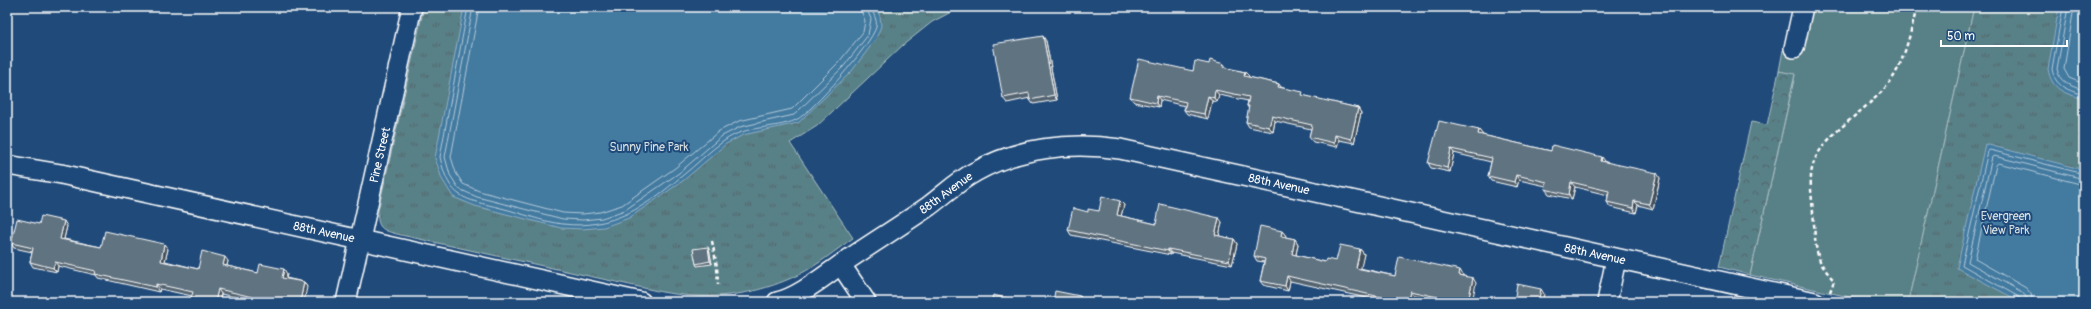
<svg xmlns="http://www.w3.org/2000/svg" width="2091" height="309" font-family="Pangolin,sans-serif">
	<defs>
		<pattern id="forest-crowns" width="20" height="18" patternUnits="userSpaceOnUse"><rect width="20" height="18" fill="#598087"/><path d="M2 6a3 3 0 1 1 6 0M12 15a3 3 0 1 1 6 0" fill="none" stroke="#52666a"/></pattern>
		<pattern id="park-tufts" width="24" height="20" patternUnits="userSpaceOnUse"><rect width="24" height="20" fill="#598087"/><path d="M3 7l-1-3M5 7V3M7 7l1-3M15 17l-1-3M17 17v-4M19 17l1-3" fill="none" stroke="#52666a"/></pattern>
	</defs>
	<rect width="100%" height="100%" fill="#1f4a7a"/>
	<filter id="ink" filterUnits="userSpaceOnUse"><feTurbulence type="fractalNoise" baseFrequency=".025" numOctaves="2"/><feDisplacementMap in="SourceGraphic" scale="8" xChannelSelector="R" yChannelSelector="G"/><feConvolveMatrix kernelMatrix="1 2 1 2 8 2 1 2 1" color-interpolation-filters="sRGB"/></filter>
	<g filter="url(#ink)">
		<path fill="#598087" stroke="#acc0c3" d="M1810,7h164l-66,295h-36l-122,-27 45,-200 -16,-4 4,-21 17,1z"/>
		<path fill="url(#forest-crowns)" stroke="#acc0c3" d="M1779,71l16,3 -45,201 -31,-8 32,-145 16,3z"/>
		<path fill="url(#park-tufts)" stroke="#acc0c3" d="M424,7h529v4l-21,11 -29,23 -86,81 -27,17 63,95c-17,12 -35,27 -53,36 -45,22 -89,27 -138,18l-261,-57c-16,-4 -25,-5 -23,-24z
			M1974,7h110v295h-176z"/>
		<path fill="#437aa0" stroke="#8eafc6" d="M464,7h411l5,9 1,10 -5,13 -25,33 -53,51 -55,12 -17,9 -42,36 -55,38 -25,9 -21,2 -22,-1 -86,-22 -22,-9 -11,-18 -7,-21z
			M2059,7h25v92c-19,-6 -32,-8 -36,-30z
			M1985,144l99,26v132h-63l-64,-34z"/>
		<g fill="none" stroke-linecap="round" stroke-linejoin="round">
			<path stroke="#b4cad9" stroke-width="1" d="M468,7l-28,150c9,42 24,42 61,51 21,5 41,14 62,16 48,6 84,-18 119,-48 14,-11 27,-25 42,-35 23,-17 49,-11 72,-21 15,-7 76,-76 80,-93 2,-8 -4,-13 -4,-20
				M473,7l-28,150 5,18 9,14 18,8 86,22 20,1 19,-2 23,-8 54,-37 43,-37 18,-9 54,-12 50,-49 24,-31 3,-16 -5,-12
				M479,7l-28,150 5,16 7,11 16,7 84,22 20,1 17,-2 22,-7 53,-37 44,-37 20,-10 53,-12 47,-47 24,-30 2,-11 -5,-14
				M2063,7l-11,62c3,18 16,21 32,26
				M2068,7l-11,62c3,15 14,17 27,21
				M2074,7l-10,62 5,9 15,6
				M2022,302l-3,-5 -57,-32 26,-114 2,-1 94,24
				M2027,302l-1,-5 -4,-5 -54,-30 24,-105 2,-1 90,23
				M2033,302l-2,-8 -5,-6 -51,-29 21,-94 2,-2 86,22"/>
			<defs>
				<path id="minor" d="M1794,48l9,-41
					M7,165l54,9 580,128
					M841,265l25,37
					M346,302l66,-295
					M777,302c22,-5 47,-26 66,-39 28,-19 57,-37 86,-57 15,-11 29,-25 46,-34 44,-25 96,-30 145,-23l695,153
					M1607,302l9,-43"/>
			</defs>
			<use href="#minor" stroke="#fff" stroke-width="22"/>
			<path stroke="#fff" stroke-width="2.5" stroke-dasharray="4 3" stroke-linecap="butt" d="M712,241l5,26 1,18
				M1830,292l4,-11c-5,-7 -11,-13 -14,-20 -6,-14 -5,-33 -7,-48 -1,-17 -5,-36 1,-51 11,-31 62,-56 80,-86 12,-21 17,-46 23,-69"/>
			<use href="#minor" stroke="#1f4a7a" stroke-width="19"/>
		</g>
		<path fill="#53636f" stroke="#fff" d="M1046,41l11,59 -24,4 -3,-4v-2l-23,5 -4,-5z
			M1209,64h15l3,4 18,4 4,4 -1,1 31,7 2,3 24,9 53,12 3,5 -7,30 -15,-3 -2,7 -24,-5 -4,-5 2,-8 -36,-8 -2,11 -24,-5 -3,-5 3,-13 -2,-3 1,-5 -29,-6 -2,7 -5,-1 -4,18 -21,-5 -3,-4 1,-4 -25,-6 -1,7 -25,-5 -4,-5z
			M1479,130l3,5 69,16 54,10v1l55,16 -7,31 -15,-4 -2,8 -26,-6 -3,-5 1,-7 -33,-8 -3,12 -23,-5 -4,-5 1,-3 -27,-6 -2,7 -26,-6 -3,-5 3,-14 -37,-9 -4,19 -19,-4 -3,-5z
			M1124,205l-3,11 35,8 66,-2 -3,14 15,3 3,5 -5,21 -61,-12v2l-100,-20 -3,-5 20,-18 11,-1z
			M67,226l-3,13 37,8 67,2 -3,12 33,8 30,-8 -1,5 31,7 29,1 -1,4 18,4 3,5 -55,14 -31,-7 -2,8h-25l-3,-4 1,-2 -32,-7 -1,3 -61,-14 -2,-3 -38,-9 -1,6 -24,-5 -3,-5 2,-10 -18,-4 -3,-5z
			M1282,231l4,5 -1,1 10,2 3,5 -2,11 29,7 11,-1 24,-12 4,5 -4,14 35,8 68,-1v1l13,7 -34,18 -29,-6 -1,7h-27l-95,-21 -2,10 -25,-6 -3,-4 4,-19 -7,-1 -3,-5z
			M709,249l3,15 -15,2 -1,-2z"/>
		<path fill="#43505a" stroke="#fff" d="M1043,36l3,5 11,59 -3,-5z
			M1245,72l4,4 -1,5 -4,-5z
			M1215,90l4,5 -2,7 -3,-4z
			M1157,96l3,4 -1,7 -3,-4z
			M1208,96l4,5 -4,18 -4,-5z
			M1358,108l3,5 -7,30 -3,-4z
			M1272,116l3,5 -2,11 -4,-5z
			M1479,130l4,5 -1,4 -4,-5z
			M1335,135l4,5 -2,7 -3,-4z
			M1451,149l3,4 -4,19 -3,-4z
			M1602,157l3,4 -1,4 -3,-4z
			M1657,173l3,5 -7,31 -4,-5z
			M1516,175l3,5 -2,7 -3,-5z
			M1571,182l4,5 -3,12 -3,-4z
			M1120,201l4,4 -4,15 -3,-5z
			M1634,201l4,4 -2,8 -3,-5z
			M1219,218l3,4 -4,18 -3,-5z
			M64,221l3,5 -4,17 -3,-4z
			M1282,231l4,5 -1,5 -4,-5z
			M1234,239l3,5 -5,21 -3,-4z
			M1295,239l3,5 -3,15 -3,-5z
			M164,244l4,5 -4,16 -3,-4z
			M708,247l1,2 3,15 -2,-3z
			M1168,249l3,4v2l-3,-4z
			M1360,249l4,5 -4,18 -4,-4z
			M225,257l3,4 -2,9 -3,-5z
			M55,262l3,4 -1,6 -4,-4z
			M284,269l3,5 -2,8 -3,-4z
			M1460,270l3,5 -1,5 -3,-5z
			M1287,276l3,5 -2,10 -3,-5z
			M1473,278l3,5 -4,19h-4z
			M304,282l3,5 -3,15h-4z
			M156,284l4,5 -1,3 -3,-5z
			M218,289l3,5 -2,8h-4z
			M1541,289l3,5 -2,8h-4z
			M1410,291l3,4 -1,7h-5z
			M1080,296l3,5v1h-5z"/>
		<path fill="#607381" stroke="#fff" d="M1043,36l11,59 -24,5 -1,-7 -26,5 -10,-54z
			M1139,59l54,12 2,-10 14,3 1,-4 14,4 -1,3 22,5 -1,4 35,8 -1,3 25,5 -1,3 56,13 -7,31 -16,-4 -1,8 -25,-6 3,-12 -40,-9 -3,11 -23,-5 3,-16h-2l2,-9 -34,-7 -1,8 -6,-2 -4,18 -20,-4 2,-8 -29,-6 -1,7 -26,-6z
			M1439,121l40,9 -1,4 73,17 1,-6 50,12 -1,4 56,12 -8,31 -15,-3 -1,7 -26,-6 2,-11 -38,-9 -2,13 -24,-6 2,-7 -31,-7 -2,7 -26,-6 4,-18 -41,-9 -4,19 -19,-5z
			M1102,196l18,5 -3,14 39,9 4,-20 59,14 -4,17 19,4 -5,22 -61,-12v2l-100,-21 5,-22 15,4v-3l11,2z
			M41,216l23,5 -4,18 41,8 4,-16 59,13 -3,17 37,8 4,-18 23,6 -2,8 35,8 2,-9 24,5 -2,9 22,4 -4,20h-48l1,-5 -35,-8 -3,13h-6l-18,-4 2,-6 -37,-8v3l-61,-13 1,-3 -41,-9 -2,6 -23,-6 3,-14 -22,-5 6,-24 22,5z
			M1260,226l22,5 -1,5 14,3 -3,15 33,8 1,-3 10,2 4,-16 20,4 -4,19 39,8 4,-19 61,13 -1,5 14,3 -5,24h-26v-4l-32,-7 -3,11h-4l-116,-26 -2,10 -25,-5 5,-22 -11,-3z
			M708,247l2,14 -14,3 -3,-15z
			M1517,284l24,5 -3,13h-24z
			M1055,291l25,5 -2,6h-25z
			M993,295l30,7h-32z"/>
	</g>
	<g text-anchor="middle" stroke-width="4" stroke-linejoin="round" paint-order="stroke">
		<g font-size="12" fill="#d6dfe1" stroke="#1f4a7a">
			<text x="649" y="151">Sunny Pine Park</text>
			<text x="2006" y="220">Evergreen<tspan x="2006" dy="14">View Park</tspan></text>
		</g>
		<g font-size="12" fill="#fff" stroke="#1f4a7a">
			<text transform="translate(380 155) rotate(-77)" y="4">Pine Street</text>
			<text transform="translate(1279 184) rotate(12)" y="4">88th Avenue</text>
			<text transform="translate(946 193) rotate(-36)" y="4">88th Avenue</text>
			<text transform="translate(324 232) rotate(12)" y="4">88th Avenue</text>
			<text transform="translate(1595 254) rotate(12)" y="4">88th Avenue</text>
		</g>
	</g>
	<rect width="2091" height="309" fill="none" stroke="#1f4a7a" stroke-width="24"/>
	<rect x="12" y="12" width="2067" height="285" fill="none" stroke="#fff" stroke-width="1.5" filter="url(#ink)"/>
	<path d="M1941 40v6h126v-6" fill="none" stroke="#ffffff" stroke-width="2"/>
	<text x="1947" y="40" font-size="12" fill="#ffffff" stroke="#1f4a7a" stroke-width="3" paint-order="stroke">50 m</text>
</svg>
